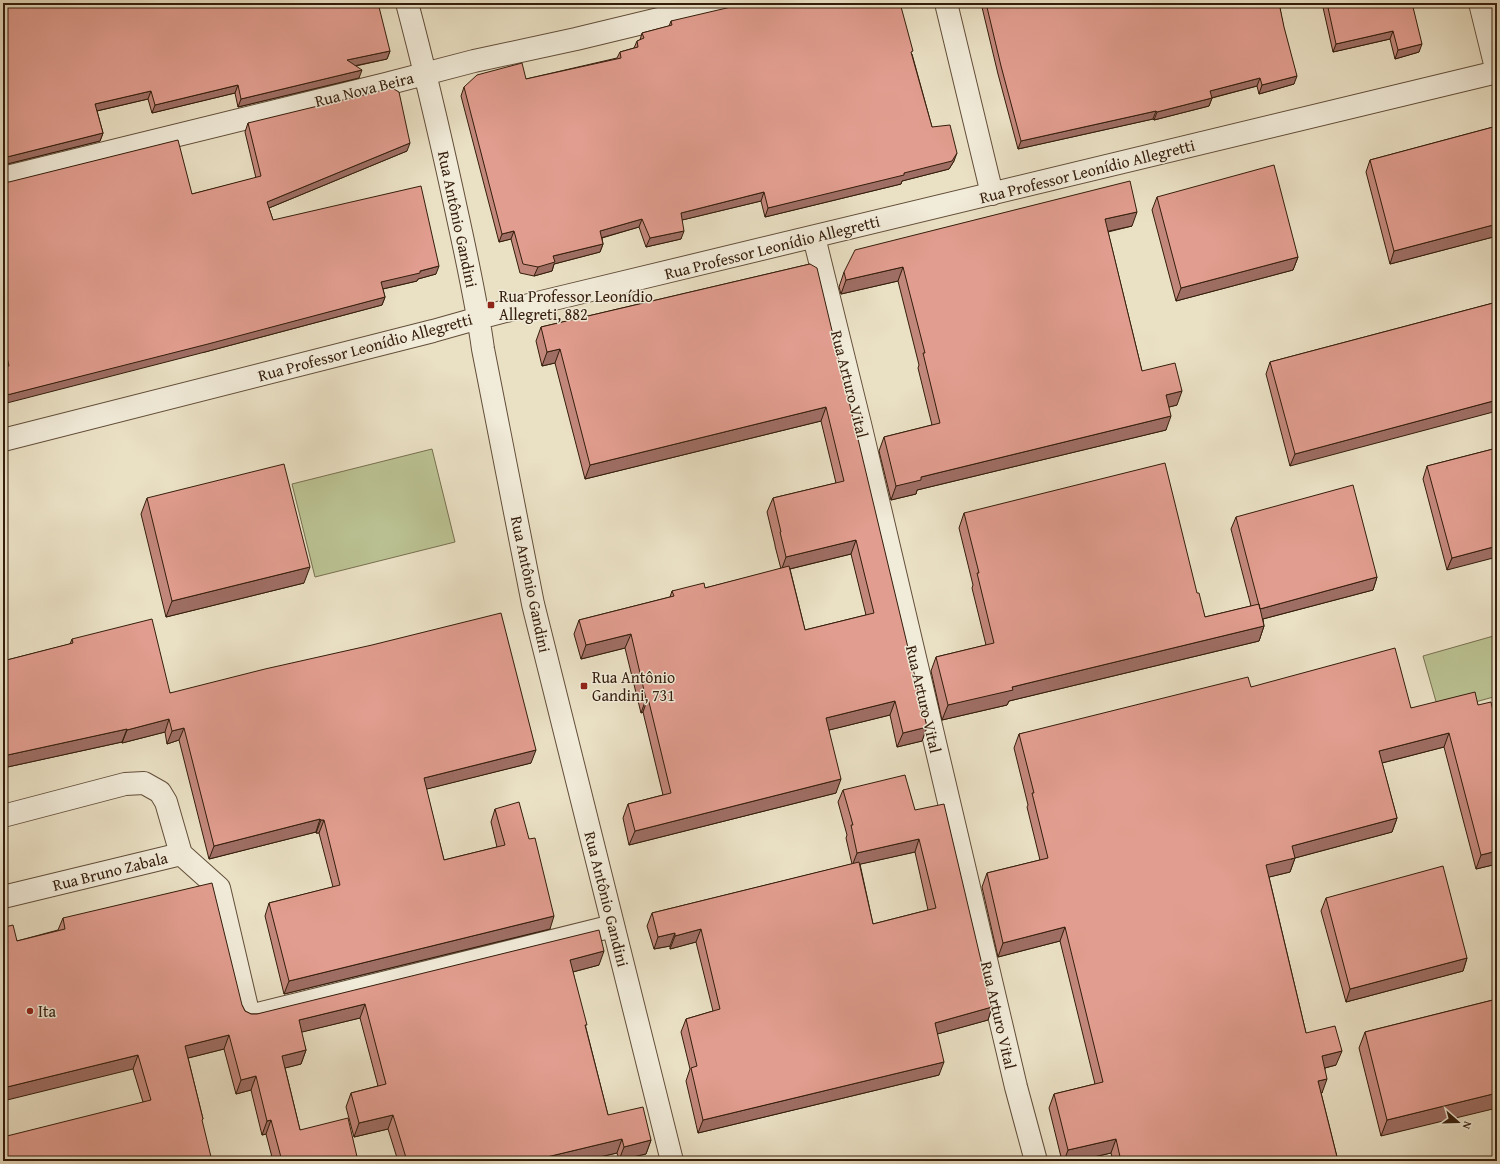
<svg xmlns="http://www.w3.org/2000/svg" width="1500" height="1164" font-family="'Gentium Book Plus',serif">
	<rect width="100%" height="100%" fill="#eae0c4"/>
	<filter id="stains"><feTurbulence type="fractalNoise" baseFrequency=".005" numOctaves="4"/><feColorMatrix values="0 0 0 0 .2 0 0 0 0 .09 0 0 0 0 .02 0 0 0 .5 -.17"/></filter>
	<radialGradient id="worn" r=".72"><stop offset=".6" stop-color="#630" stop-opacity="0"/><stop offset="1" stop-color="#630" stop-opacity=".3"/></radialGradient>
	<path fill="#bac192" stroke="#776f4e" d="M432,449l23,93 -140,35 -23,-93z
		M1497,635v61l-58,16 -16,-56z"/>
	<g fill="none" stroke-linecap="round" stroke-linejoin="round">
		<defs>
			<path id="minor" d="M407,3c17,64 32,128 46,192 11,51 23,102 30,154l50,255 139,557
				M946,3l46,191
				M1480,3l17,69
				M3,178l383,-94 88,-23 102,-22 149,-36
				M814,237l47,191 155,659 20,74
				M3,440l430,-109 46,-13 54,-14 964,-232
				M3,816l122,-32 19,-1 16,9 6,10 15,52 -178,43
				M181,854l38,34 30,128 364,-90"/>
		</defs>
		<use href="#minor" stroke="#624e39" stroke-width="24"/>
		<use href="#minor" stroke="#f1ebd9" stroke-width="22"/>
	</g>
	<path fill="#c2877b" stroke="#341d0b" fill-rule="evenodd" d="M3,3l387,48 -3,8 -31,7 3,12 -121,29 -3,-14 -83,20 -4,-14 -51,12 6,22 -3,8 -97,24z
		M981,3h298l15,81 -35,10 -2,-8 -45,12 -3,8 -55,14 -1,-1 -135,30 -20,-75z
		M1322,3h90l7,49 -24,7 -5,-20 -57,13z
		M671,21l241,33 20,73 22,34 -5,8 -47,12 -1,3 -136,33 -4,-16 -79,19 -1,19 -35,8 -7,-20 -37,11 1,6 -3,8 -46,12 -2,7 -18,5 -14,-3 -9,-34 -12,3 -38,-146 3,-9 62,-8 91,-21 3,-6 14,-4 3,-7 3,-1 2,-7 27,-7z
		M248,123l159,28 -138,57 4,12 163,54 -18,5 -1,2 -34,8 2,8 -3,8 -177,47 -201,15 -1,-6v-179l189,12 64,-16 -11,-46z
		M1497,126v110l-107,28 -24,-92 4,-12z
		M1157,197l141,60 -5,13 -117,31 -24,-91z
		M1132,226l-24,6 34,139 35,34 -8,2 -3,23 -249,60 -1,4 -25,6 -12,-49 5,-14 48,-12 -14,-57 1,-3 -21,-84 -57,13 -2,-7 5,-15z
		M810,264l117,463 -5,14 -25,6 -7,-32 -61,15 7,63 -207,52 -6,-27 5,-14 35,-9 -20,-83 -2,1 -16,-65 -44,11 -7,-25 5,-14 91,-23 2,-6 33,-3 76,-19 -6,-23v-1l-8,-33 6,-14 63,-15 -15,-62 -236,58 -30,-116 -13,3 -6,-25 5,-14zM851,554l15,61 -61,15 -15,-61z
		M1497,302l-207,164 -24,-92 4,-12z
		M1497,448l-50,122 -24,-91 4,-13z
		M147,498l157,85 -138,34 -25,-103z
		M964,513l233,80 8,24 46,-11 -20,-77 5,-12 141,60 -4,13 -110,29 1,7 -5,15 -250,60 -2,4 -65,15 -11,-49 5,-14 50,-12 -14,-57 1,-3 -14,-57z
		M72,639l98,54 361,70 -105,26 18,71 53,-13 -6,-25 4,-13 55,120 -266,65 -19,-78 4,-13 64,-16 -14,-54h-3v-1l-107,27 -30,-119 -12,4 -2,-12 -43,11v-1l-119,26v-107l67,-17z
		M1251,687l160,21 67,-3 15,6 4,-1v154l-21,5 -32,-122 -62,16 15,55 -5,14 -97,26 -5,14 -21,5 37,156 30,32 -11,3 -3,25h-1l17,68h-225l-2,-8 -35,8h-14l-13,-53 5,-14 41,-10 -35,-143 -62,16 -16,-70 5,-14 53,-13 -13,-53 1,-2 -14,-57 5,-14z
		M843,790l72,20 77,197 -4,13 -51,14 2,41 -241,58 -12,-52 4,-12 -9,-37 5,-13 27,-8 -17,-69 -26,7v-3l-16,3 -7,-23 5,-13 200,-49 -6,-26 1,-3 -9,-33zM915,852l13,58 -55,14 -13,-60z
		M1326,898l141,60 -4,13 -117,31 -25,-91z
		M63,918l179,87 3,6 6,3h6l342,-49 -26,7 13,56 22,87 43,25 -5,14 -27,6 -2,-7 -35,8h-184l-10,-32 -34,8 -8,-30 5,-14 27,-7 -18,-68 -59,14 5,18 -5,14 -16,4 15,62 58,31h-85l-7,-27 -4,1 -11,-45 -15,4 -12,-45 -36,9 15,61 -60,-17 -10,-33 -128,-142 12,14 41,-11z
		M1497,999l-116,137 -22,-88 6,-16z"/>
	<path fill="#9e6e64" stroke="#341d0b" d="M660,3h12l-13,3z
		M1393,31l-3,8 -57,13 3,-8z
		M1422,44l-3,8 -24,7 3,-9z
		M390,51l-3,8 -43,9 3,-8z
		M362,70l-3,8 -121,29 3,-8z
		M1297,76l-3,8 -35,10 3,-9z
		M1260,78l-3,8 -50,13 3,-8z
		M238,85l-3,8 -83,20 3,-8z
		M151,91l-3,8 -56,13 3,-8z
		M1212,98l-3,8 -55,14 3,-8z
		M1156,111l-3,8 -135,30 3,-8z
		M103,133l-3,8 -97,24v-7z
		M410,143l-3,8 -143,59 3,-8z
		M957,153l-3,8 -5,8 -47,12 -1,3 -136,33 3,-9 136,-35z
		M764,192l-3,9 -83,20 3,-8z
		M1137,212l-5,14 -32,7 5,-14z
		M642,219l-3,8 -42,12 3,-8z
		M1497,224v12l-107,28 4,-13z
		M514,231l-3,8 -12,3 3,-8z
		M684,231l-3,8 -35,8 4,-9z
		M603,244l-3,8 -46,12 -2,7 -18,5 4,-9 15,-11z
		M1298,257l-5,13 -117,31 5,-13z
		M439,266l-3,8 -18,5 -1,2 -39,9 3,-8z
		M903,267l-5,14 -57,13 5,-14z
		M385,297l-3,8 -177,47 -202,52v-8z
		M560,349l-5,14 -13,3 5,-14z
		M1182,391l-5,14 -16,4 5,-14z
		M1497,400v11l-207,55 5,-12z
		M826,407l-5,14 -236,58 5,-14z
		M1171,416l-5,14 -249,60 -1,4 -25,6 5,-14 25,-9z
		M856,540l-5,14 -70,17 5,-14z
		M1497,546v11l-50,13 5,-12z
		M310,567l-6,16 -138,34 6,-16z
		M1377,577l-4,13 -118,31 5,-12z
		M1264,626l-5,15 -250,60 -2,4 -65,15 6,-15 64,-18z
		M631,634l-6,14 -44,11 5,-14z
		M648,698l-5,14 -2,1 5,-14z
		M895,701l-5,14 -69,17 5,-14z
		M169,719l-4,13 -43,11 5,-13z
		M927,727l-5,14 -25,6 6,-14z
		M184,728l-5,12 -12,4 5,-13z
		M127,729l-5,13 -119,26v-12z
		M1449,733l-5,14 -70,18 5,-14z
		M536,750l-5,13 -112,28 5,-13z
		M841,779l-5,14 -207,52 6,-14z
		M1397,818l-5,14 -101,27 4,-1 -5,14 -29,7 5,-14 26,-19z
		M320,819l-4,13 -107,27 5,-13z
		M321,820h3l-5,13h-3z
		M919,839l-4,13 -63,14 5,-13z
		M1497,851v13l-21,5 5,-14z
		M554,916l-4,13 -266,65 5,-13z
		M1065,927l-5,14 -62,16 5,-14z
		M701,929l-5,13 -26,7 5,-13z
		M675,933l-5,13 -16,3 4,-12z
		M604,951l-5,14 -34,9 5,-14z
		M1467,958l-4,13 -117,31 4,-13z
		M365,1004l-5,14 -66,16 5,-14z
		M992,1007l-4,13 -58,16 5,-13z
		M229,1035l-5,14 -44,11 5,-14z
		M306,1050l-5,14 -24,6 5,-14z
		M1342,1051l-6,14 -19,5 5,-14z
		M138,1055l-5,14 -130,32v-13z
		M944,1062l-5,13 -241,58 5,-13z
		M256,1076l-5,14 -15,4 5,-14z
		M1327,1079l-5,14 -9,2 5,-14z
		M1497,1093v15l-116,28 6,-16z
		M393,1115l-5,14 -34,8 5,-14z
		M271,1120l-5,14 -4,1 5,-14z
		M622,1139l-5,14 -35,8h-52z
		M1116,1139l-5,14 -35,8h-12l4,-11z
		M651,1140l-5,14 -27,6 5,-13z"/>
	<path fill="#e19d8f" stroke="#341d0b" d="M3,3h375l12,48 -43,9 15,10 -121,29 -3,-14 -83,20 -4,-14 -56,13 8,29 -100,25z
		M737,3h163l13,48 -2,1 21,75 18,-2 7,28 -5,8 -48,12v2l-136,33 -4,-16 -83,21 3,18 -34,7 -8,-19 -42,12 3,13 -50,12 2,6 -17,5 -15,-3 -9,-33 -12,3 -38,-147 13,-12 45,-12 4,16 95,-21 -1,-6 18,-5 -1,-6 7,-3 -2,-5 30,-8 -1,-4 60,-14z
		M986,3h293l5,24 13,49 -35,9 -2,-7 -50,13 2,7 -55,14 -1,-1 -135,30 -20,-75z
		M1327,3h85l10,41 -24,6 -5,-19 -57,13z
		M392,88l7,4 11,51 -143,59 6,18 148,-34 18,80 -19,5v2l-39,9 4,15 -177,47 -205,52v-29l6,-1 -6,-26v-158h6l169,-42 14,54 69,-18 -13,-53z
		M1497,126v98l-103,27 -24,-91z
		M1274,165l24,92 -117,31 -24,-91z
		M1130,181l7,31 -32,7 37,152 33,-8 7,28 -16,4 5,21 -250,61v3l-25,6 -12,-49 56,-14 -17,-70h2l-22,-86 -57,13 -2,-8 11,-22z
		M810,264l7,4 110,459 -24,6 -8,-32 -69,17 15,61 -206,52 -7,-27 43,-11 -23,-95 -2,1 -15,-65 -45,11 -7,-25 95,-24 -2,-5 32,-8 1,5 84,-22 16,64 69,-17 -18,-73 -70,17 -6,-25h1l-8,-34 71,-17 -18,-74 -236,58 -30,-116 -13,3 -6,-25z
		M1497,302v98l-202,54 -25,-92z
		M1497,448v98l-45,12 -25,-92z
		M1165,463l32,130h2l6,24 54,-13 5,22 -252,61 1,3 -65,15 -12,-48 58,-14 -17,-70h2l-15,-60z
		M284,464l26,103 -138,34 -25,-103z
		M1353,485l24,92 -117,32 -24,-92z
		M501,613l35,137 -112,28 20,82 61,-15 -10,-36 24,-7 10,37 6,-1 19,78 -265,65 -20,-78 71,-18 -16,-65h-3l-1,-1 -106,27 -30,-118 -12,3 -3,-12 -42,11v-1l-124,27v-95l70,-18 -1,-4 80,-20 18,74 95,-24 107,-24z
		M1395,648l16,60 64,-16 3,13 13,-3 2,9 4,-1v141l-16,4 -32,-122 -70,18 18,67 -105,28 3,12 -29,7 40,168 29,-7 7,25 -20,5 5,23 -9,2 20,80h-217l-5,-22 -48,11 -14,-56 49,-12 -38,-155 -62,16 -16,-70 61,-15 -16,-65h2l-15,-59 229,-57 3,10z
		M905,775l10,35 29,-6 48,203 -57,16 9,39 -241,58 -12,-52 6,-2 -11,-47 34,-10 -19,-80 -26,7v-3l-17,4 -6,-24 207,-51 14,62 63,-16 -17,-69 -62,14 -6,-28h2l-10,-35z
		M1443,866l24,92 -117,31 -24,-91z
		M212,883l30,122 3,6 6,3h6l342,-84 5,21 -34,9 17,65h-2l23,90 35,-8 8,33 -27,7 -2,-8 -92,22h-123l-14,-46 -34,8 -8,-30 35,-9 -21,-80 -66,16 7,30 -24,6 18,74 48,-12 10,43h-76l-11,-41 -4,1 -11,-45 -15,4 -12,-45 -44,11 18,73 -1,1 10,41h-209v-24l148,-37 -13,-45 -135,33v-164h1l1,3 8,-2 4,16 48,-12 -2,-11z
		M1497,999v94l-110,27 -22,-88z"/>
	<g fill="#8f2418" stroke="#f1ebd9" stroke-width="1.5">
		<rect x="487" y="301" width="8" height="8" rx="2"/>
		<rect x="580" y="682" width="8" height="8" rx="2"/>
		<circle cx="30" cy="1011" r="4"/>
	</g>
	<g text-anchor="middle" stroke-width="3" stroke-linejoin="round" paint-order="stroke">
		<g font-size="16" fill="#341d0b" stroke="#f1ebd9">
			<text transform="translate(364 89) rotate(-14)" y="6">Rua Nova Beira</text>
			<text transform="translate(1087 171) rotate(-14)" y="6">Rua Professor Leonídio Allegretti</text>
			<text transform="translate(458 219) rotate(78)" y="6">Rua Antônio Gandini</text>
			<text transform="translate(772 247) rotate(-14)" y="6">Rua Professor Leonídio Allegretti</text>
			<text transform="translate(365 347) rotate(-15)" y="6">Rua Professor Leonídio Allegretti</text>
			<text transform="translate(850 384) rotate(76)" y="6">Rua Arturo Vital</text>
			<text transform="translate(531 584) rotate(78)" y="6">Rua Antônio Gandini</text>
			<text transform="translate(924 699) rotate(77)" y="6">Rua Arturo Vital</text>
			<text transform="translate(110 871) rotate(-14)" y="6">Rua Bruno Zabala</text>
			<text transform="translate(607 899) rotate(76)" y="6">Rua Antônio Gandini</text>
			<text transform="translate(999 1015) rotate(77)" y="6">Rua Arturo Vital</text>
		</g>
		<g font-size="16" fill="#341d0b" stroke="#f1ebd9" text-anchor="start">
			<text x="499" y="302">Rua Professor Leonídio<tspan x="499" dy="18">Allegreti, 882</tspan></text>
			<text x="592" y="683">Rua Antônio<tspan x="592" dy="18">Gandini, 731</tspan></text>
			<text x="38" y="1017">Ita</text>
		</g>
	</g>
	<rect width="1500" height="1164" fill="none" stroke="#eae0c4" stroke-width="16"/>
	<rect x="4" y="4" width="1492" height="1156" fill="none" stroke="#341d0b" stroke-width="2"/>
	<rect x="8" y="8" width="1484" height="1148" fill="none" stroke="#341d0b"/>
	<g transform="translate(1458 1122) rotate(110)" stroke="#f1ebd9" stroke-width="3" paint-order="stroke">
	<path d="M0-3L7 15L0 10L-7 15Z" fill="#341d0b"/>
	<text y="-6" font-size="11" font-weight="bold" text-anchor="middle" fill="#341d0b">N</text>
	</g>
	<rect width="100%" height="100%" filter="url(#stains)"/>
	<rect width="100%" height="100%" fill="url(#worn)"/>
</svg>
